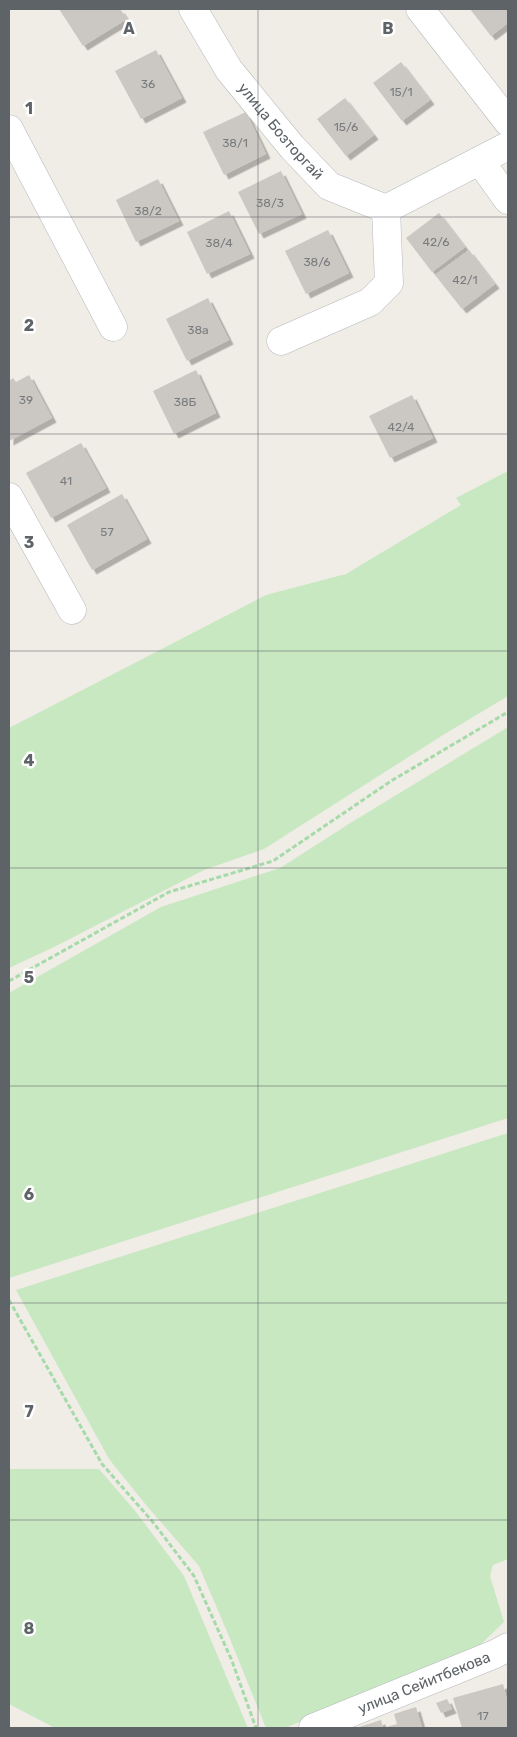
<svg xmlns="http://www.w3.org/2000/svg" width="517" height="1737" font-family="Rubik,sans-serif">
	<defs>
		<filter id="shadow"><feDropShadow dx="4.5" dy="4.5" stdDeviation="0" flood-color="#0004"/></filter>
	</defs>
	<rect width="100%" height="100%" fill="#f0ece6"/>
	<path fill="#c8e8c1" d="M508,471v225l-65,39 -179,114 -60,21 -150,77 -45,21v-240l257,-133 80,-21 115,-69 -5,-7z
		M508,727v391l-499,160v-285l152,-86 119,-39 72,-46z
		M508,1133v426l-15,6 -3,11 14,46 -27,26 -192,80h-19l-38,-94 -29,-68 -53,-61 -37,-46 -93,-169z
		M9,1469h90l37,43 48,64 64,152h-193l-46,-24z"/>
	<path fill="#cbc7c3" filter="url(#shadow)" d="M59,9h61l7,10 -44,27z
		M470,9h38v14l-17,13z
		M156,50l26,48 -41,21 -26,-48z
		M401,62l29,38 -28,21 -29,-38z
		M345,98l29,37 -28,21 -29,-37z
		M246,112l20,42 -42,21 -21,-43z
		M281,171l21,43 -43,20 -21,-42z
		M158,179l21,42 -43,21 -20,-42z
		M229,211l21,43 -43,20 -20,-42z
		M439,213l26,34 -33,25 -26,-34z
		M328,230l21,43 -43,21 -21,-43z
		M469,250l26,34 -33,25 -27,-34z
		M208,298l21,42 -42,21 -21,-42z
		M196,370l20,43 -42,21 -21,-43z
		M29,375l23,43 -43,23v-60l4,-3 3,4z
		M412,395l21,43 -43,20 -21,-42z
		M81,443l25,45 -55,30 -25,-45z
		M122,494l25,45 -55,31 -25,-45z
		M503,1684l5,20v24h-46l-9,-30z
		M447,1699l5,10 -11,4 -5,-10z
		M416,1707l6,21h-66l25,-8 2,8 14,-4 -3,-10z"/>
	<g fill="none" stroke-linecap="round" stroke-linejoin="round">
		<defs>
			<g id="minor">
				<path id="s1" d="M193,9l36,61 63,77 37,39 57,23 122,-63"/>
				<path d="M420,9l88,113"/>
				<path d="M9,129l104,198"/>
				<path d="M480,161l28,39"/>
				<path d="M281,341l89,-39 19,-19 -3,-74"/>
				<path d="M9,497l63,113"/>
				<path id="s2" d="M313,1728l182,-74 13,-7"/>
			</g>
		</defs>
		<use href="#minor" stroke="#b6b9bd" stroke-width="29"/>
		<path stroke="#a4dba9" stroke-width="3" stroke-dasharray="5 2.5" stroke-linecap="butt" d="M9,981l160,-89 104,-31 118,-80 117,-69
			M9,1300l93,164 50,57 42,55 38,85 24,67"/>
		<use href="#minor" stroke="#fff" stroke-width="28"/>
	</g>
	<path fill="none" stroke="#5d6367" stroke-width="1" stroke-opacity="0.55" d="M258,9v1719M9,217h499M9,434h499M9,651h499M9,868h499M9,1086h499M9,1303h499M9,1520h499"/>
	<g text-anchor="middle" stroke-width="5" stroke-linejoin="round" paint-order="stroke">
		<g font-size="12" fill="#787c7e">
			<text x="148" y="88">36</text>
			<text x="401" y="96">15/1</text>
			<text x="346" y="131">15/6</text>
			<text x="235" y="147">38/1</text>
			<text x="270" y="207">38/3</text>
			<text x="148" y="215">38/2</text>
			<text x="436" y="246">42/6</text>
			<text x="219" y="247">38/4</text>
			<text x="317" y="266">38/6</text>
			<text x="465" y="284">42/1</text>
			<text x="198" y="334">38а</text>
			<text x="26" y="404">39</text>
			<text x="185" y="406">38Б</text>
			<text x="401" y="431">42/4</text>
			<text x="66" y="485">41</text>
			<text x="107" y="536">57</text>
			<text x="483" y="1720">17</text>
		</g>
		<g font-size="15" fill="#5d6367" stroke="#fff">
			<text dy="5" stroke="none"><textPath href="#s1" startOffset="151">улица Бозторгай</textPath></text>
			<text dy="5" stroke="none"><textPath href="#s2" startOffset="120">улица Сейитбекова</textPath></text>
		</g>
	</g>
	<g font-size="16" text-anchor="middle" font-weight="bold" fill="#5d6367" stroke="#fff" stroke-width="5" stroke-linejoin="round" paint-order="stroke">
		<text x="129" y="34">A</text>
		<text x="388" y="34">B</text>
		<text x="29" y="114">1</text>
		<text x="29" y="331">2</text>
		<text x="29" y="548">3</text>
		<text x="29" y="766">4</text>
		<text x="29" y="983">5</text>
		<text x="29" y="1200">6</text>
		<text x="29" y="1417">7</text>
		<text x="29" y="1634">8</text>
	</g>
	<rect width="517" height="1737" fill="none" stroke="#5d6367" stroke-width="20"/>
</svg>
